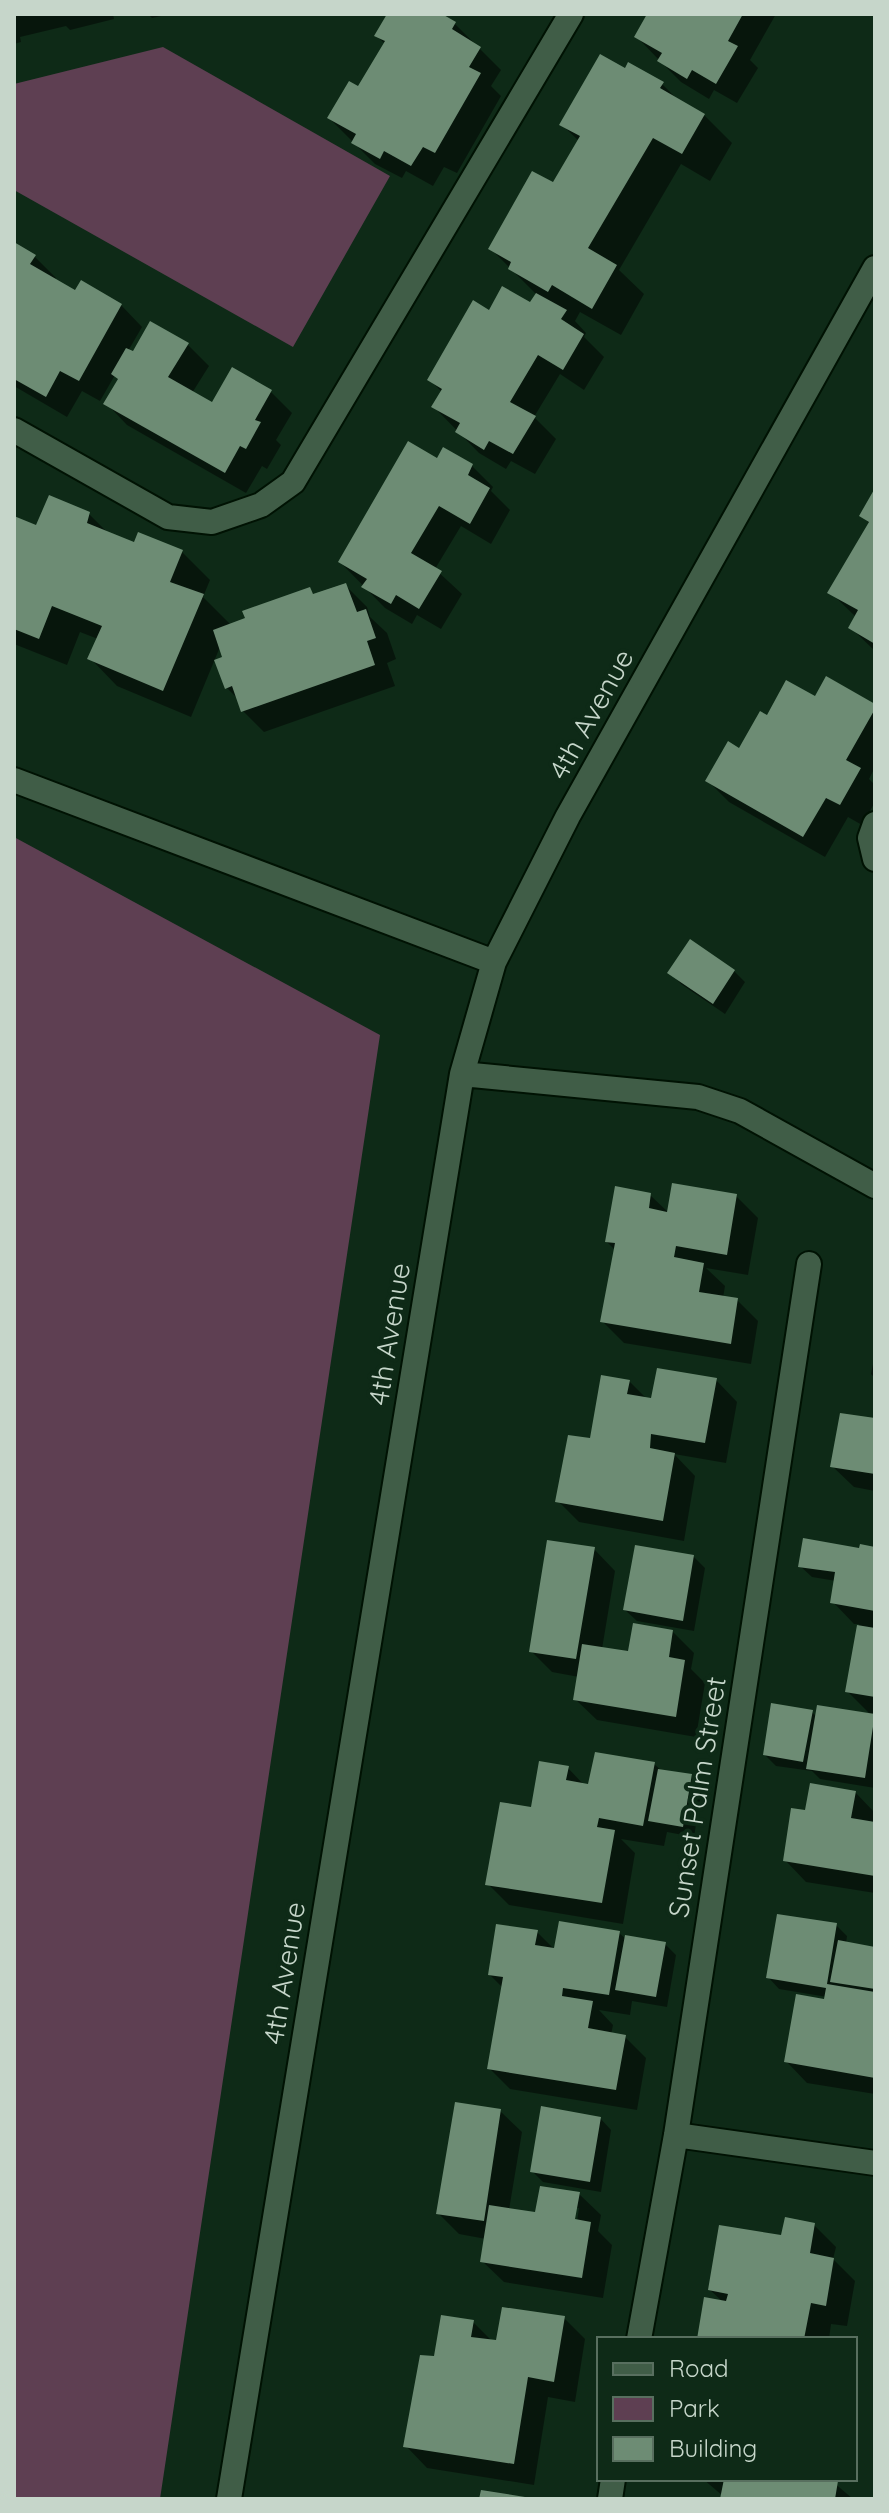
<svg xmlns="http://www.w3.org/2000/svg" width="889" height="2513" font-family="Quicksand,sans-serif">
	<rect width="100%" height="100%" fill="#0e2a17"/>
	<path fill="#5e3f52" d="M163,47l227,129 -97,171 -279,-157v-106z
		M14,837l366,198 -220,1464h-146z"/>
	<path fill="#0007" fill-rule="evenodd" d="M14,14h99l1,5 -44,11 -4,-4 -46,11 1,5 -7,2z
		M148,14h22l-18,4z
		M390,14h48l17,10 46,46 -10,16 10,10 -44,77 -13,-6 -11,19 -27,-15 -4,7 -27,-14 -46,-46 30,-29 26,-45 -8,-8z
		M650,14h126l-26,46 8,8 -21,35 -23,-13 -5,9 -28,-17 -21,-21 -23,-24z
		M626,71l36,13 18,18 24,13 28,28 -22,38 -29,-17 -62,106 25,24 -23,41 -41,-23 -5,9 11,12 -2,4 20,20 -20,33 -24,-16 -26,43 22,22 -21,35 -24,-13 -5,8 -27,-16 -46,-47 9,-14 -12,-12 59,-68 42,-7 6,-10 -47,-47 63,-63 26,-44 -18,-17z
		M14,245l21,12 21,21 -2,2 22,13 45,12 21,22 -14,24 6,3 54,-9 21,21 -17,27 20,11 59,-12 21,21 -16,27 5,5 -14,24 -5,-3 -16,27 -119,-68 -21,-22 13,-23 -4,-5 -15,26 -18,-10 -15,26 -53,-31z
		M438,460l34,6 21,21 -2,4 19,19 -19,34 -30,-18 -26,43 27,25 -21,35 -24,-14 -5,9 -27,-16 -45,-46z
		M875,492v159l-24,-23 5,-11 -26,-25 40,-68 -8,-8z
		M89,514l20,20 26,11 47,7 28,28 -7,17 29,29 78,-36 5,6 30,-11 22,22 3,10 17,16 9,26 -9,4 8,23 -131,46 -21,-21 -4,-11 -12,-12 -3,-30 -4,-11 -29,70 -74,-31 -27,-28 8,-19 -18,-7 -13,33 -53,-21v-126l23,10z
		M815,699l60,7v61l-6,12 6,6v17l-13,23 -14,-8 -23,40 -96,-55 -21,-21 32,-30 28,-34z
		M734,971l11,11 -20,32 -44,-30 -11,-12z
		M650,1195l19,18 67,-17 22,22 -10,57 -42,-7 19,18 -2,12 14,2 21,21 -7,43 -127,-21 -21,-21 12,-72 -8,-8z
		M875,1354v24l-4,-4z
		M716,1380l21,22 -11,61 -52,-9 21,22 -11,65 -105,-19 -21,-21 71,-120 18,18z
		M875,1420v71l-21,-4 -22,-21z
		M594,1549l21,22 -13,78 28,4 42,-22 22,22 -3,16 14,14 -9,54 -99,-17 -22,-21 4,-22 -27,-5 -21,-21z
		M875,1549v164h-3l3,3v72l-55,-9 -8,-8 -36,-5 -11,-11 47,-43 5,5 55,-1 -25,-25 12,-67h-5l-21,-22 3,-21 -24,-4 -12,-11 58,-16z
		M694,1557l11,11 -11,63 -57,-10 -12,-11z
		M654,1764l8,7 29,5 11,11 -8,50 -27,-5 -3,14 -43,-7 14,14 -12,71 -114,-19 -21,-21 45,-74 35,-42 17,18 5,1z
		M855,1792l20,21v80l-69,-11 -21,-22 22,-48z
		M836,1925l11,11 -1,8 29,5v145l-68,-11 -21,-22 41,-64 -48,-8 -11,-12z
		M537,1932l19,19 63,-18 7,6 39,5 11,11 -9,52 -35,-6 -2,14 -31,-5 14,15 -2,10 14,2 21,21 -9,52 -127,-21 -21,-21 14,-80 -13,-13z
		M500,2111l22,21 -13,78 27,5 43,-21 22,21 -3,16 14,14 -9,53 -99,-16 -22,-21 4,-22 -27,-5 -21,-21zM575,2208h4l-3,21 -4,-1z
		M600,2118l11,12 -10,62 -58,-10 -11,-11z
		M814,2225l22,22 -3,12 22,22 -8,45 -16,-2 -2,15h-130l24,-37 -13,-12 73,-53z
		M564,2318l21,21 -10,63 -27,-5 -14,88 -107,-17 -21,-22 30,-87 37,-37 20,20z
		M703,2479h131l-1,3 20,17h-131l1,-3z"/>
	<path fill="#6d8c74" d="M387,14h55l14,8 -4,7 29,18 -12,20 12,6 -46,80 -12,-6 -12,19 -27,-15 -4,8 -29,-16 5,-9 -29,-16 22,-37 9,5 27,-45 -11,-5z
		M647,14h96l-15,27 10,5 -22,38 -24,-14 -5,9 -30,-18 5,-8 -28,-16z
		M600,54l25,14 3,-6 36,20 -4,6 45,26 -23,40 -29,-16 -65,110 29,17 -25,44 -40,-24 -4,7 -40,-23 3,-7 -23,-13 44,-78 21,11 27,-46 -21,-11z
		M14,242l22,13 -6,9 45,26 6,-10 41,24 -43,77 -19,-10 -14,26 -32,-18z
		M502,286l28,16 6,-9 31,17 -6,9 23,15 -21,36 -25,-15 -28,47 26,14 -23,38 -24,-13 -5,9 -29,-18 5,-9 -29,-16 11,-18 -15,-9 46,-80 16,10z
		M150,321l39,22 -21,34 44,25 20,-35 40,23 -17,30 6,2 -15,27 -6,-3 -15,27 -122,-69 15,-25 -7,-5 15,-26 7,3z
		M408,441l29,17 6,-11 30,17 -5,11 22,13 -20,36 -31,-18 -28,47 31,18 -23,38 -23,-14 -5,9 -30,-17 6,-8 -29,-17z
		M875,488v156l-27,-16 10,-18 -31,-17 42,-71 -10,-6z
		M49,495l41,17 -3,11 47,19 4,-10 45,18 -13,32 34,12 -41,97 -76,-32 15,-33 -50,-20 -13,33 -25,-10v-113l22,9z
		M346,583l11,29 9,-3 10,29 -9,3 8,24 -134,47 -9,-26 -7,3 -11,-29 8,-3 -9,-27 32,-12 -3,-7 68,-24 3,7z
		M826,676l49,28v5l-29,51 15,8 -21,37 -14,-7 -23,39 -98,-56 23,-40 11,7 21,-37 7,4 19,-35 29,16z
		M690,939l45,31 -22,34 -46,-31z
		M672,1183l65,11 -10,61 -51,-9 -2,11 30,6 -5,29 39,6 -7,46 -131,-22 15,-79 -10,-1 10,-56 36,7 -2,15 18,4z
		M657,1368l60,10 -12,65 -54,-9 -1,14 25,5 -12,68 -108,-19 13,-67 22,3 11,-63 29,5 -3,14 24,4z
		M840,1413l35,5v56l-45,-7z
		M803,1538l56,10 1,-4 15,3v64l-45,-8 5,-31 -37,-5z
		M547,1540l48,7 -19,112 -47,-7z
		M635,1545l59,10 -11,66 -60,-11z
		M633,1623l40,7 -4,27 16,3 -9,57 -103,-17 9,-56 46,7z
		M857,1625l18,3v69l-30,-5z
		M771,1703l42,7 -10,52 -40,-7z
		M817,1705l58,9 -10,64 -59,-9z
		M595,1752l60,10 -12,64 -44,-8 -2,9 18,3 -13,73 -117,-18 15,-83 31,5 8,-46 30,5 -3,14 22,4z
		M658,1769l34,5 -9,53 -35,-6z
		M810,1783l46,8 -5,27 24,4v54l-92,-15 8,-53 14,2z
		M777,1914l60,9 -10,61 48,8v86l-91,-16 12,-68 28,5 2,-11 -60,-10z
		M559,1921l61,10 -11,64 -46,-7 -1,8 31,5 -5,27 38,7 -10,55 -129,-21 16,-92 -15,-2 8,-51 42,6 -3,15 19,3z
		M625,1935l41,7 -10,55 -41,-7z
		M838,1940l37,7v42l-45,-7z
		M455,2102l46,7 -17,112 -48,-7z
		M541,2106l60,11 -11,65 -60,-10z
		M540,2186l40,6 -5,27 16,3 -9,56 -102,-16 9,-57 46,7z
		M785,2217l30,6 -5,30 24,5 -8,48 -15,-3 -7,36h-107l7,-42 22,4 2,-7 -20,-4 11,-65 62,10z
		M502,2307l63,9 -11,66 -26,-5 -14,87 -111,-17 17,-92 14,1 7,-41 33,5 -3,17 25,3z
		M724,2479h101l13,2 -3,18h-115z
		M481,2490l44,7v2h-46z"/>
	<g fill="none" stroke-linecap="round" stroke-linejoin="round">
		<defs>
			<path id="street" d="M14,430l154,87 44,5 49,-17 32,-23 278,-468
				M14,780l480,182
				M875,824l-5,14 5,21
				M462,1074l236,23 42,14 135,75
				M676,2135l199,28
				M639,2339l37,-204 133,-871
				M229,2499l233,-1425 32,-112 74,-146 307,-548
				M610,2499l3,-20"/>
		</defs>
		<use href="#street" stroke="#001203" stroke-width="28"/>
		<use href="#street" stroke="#405d47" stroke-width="24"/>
	</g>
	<g text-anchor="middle" stroke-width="8" stroke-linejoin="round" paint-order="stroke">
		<g font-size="28" fill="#c6d6ca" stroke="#0e2a17">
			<text transform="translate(591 714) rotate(-61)" y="10">4th Avenue</text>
			<text transform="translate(389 1334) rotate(-81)" y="10">4th Avenue</text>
			<text transform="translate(697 1797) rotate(-81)" y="10">Sunset Palm Street</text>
			<text transform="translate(284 1973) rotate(-81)" y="10">4th Avenue</text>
		</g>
	</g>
	<rect width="889" height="2513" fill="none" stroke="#c6d6ca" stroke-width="32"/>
	<rect x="597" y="2337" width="260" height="144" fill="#0e2a17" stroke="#586f5f" stroke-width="2"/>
	<rect x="613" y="2363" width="40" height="12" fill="#405d47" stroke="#586f5f" stroke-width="2"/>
	<text x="669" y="2377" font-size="24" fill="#c6d6ca">Road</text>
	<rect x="613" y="2397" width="40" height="24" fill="#5e3f52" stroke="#586f5f" stroke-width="2"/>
	<text x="669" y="2417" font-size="24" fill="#c6d6ca">Park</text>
	<rect x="613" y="2437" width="40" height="24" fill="#6d8c74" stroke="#586f5f" stroke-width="2"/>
	<text x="669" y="2457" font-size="24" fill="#c6d6ca">Building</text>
</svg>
